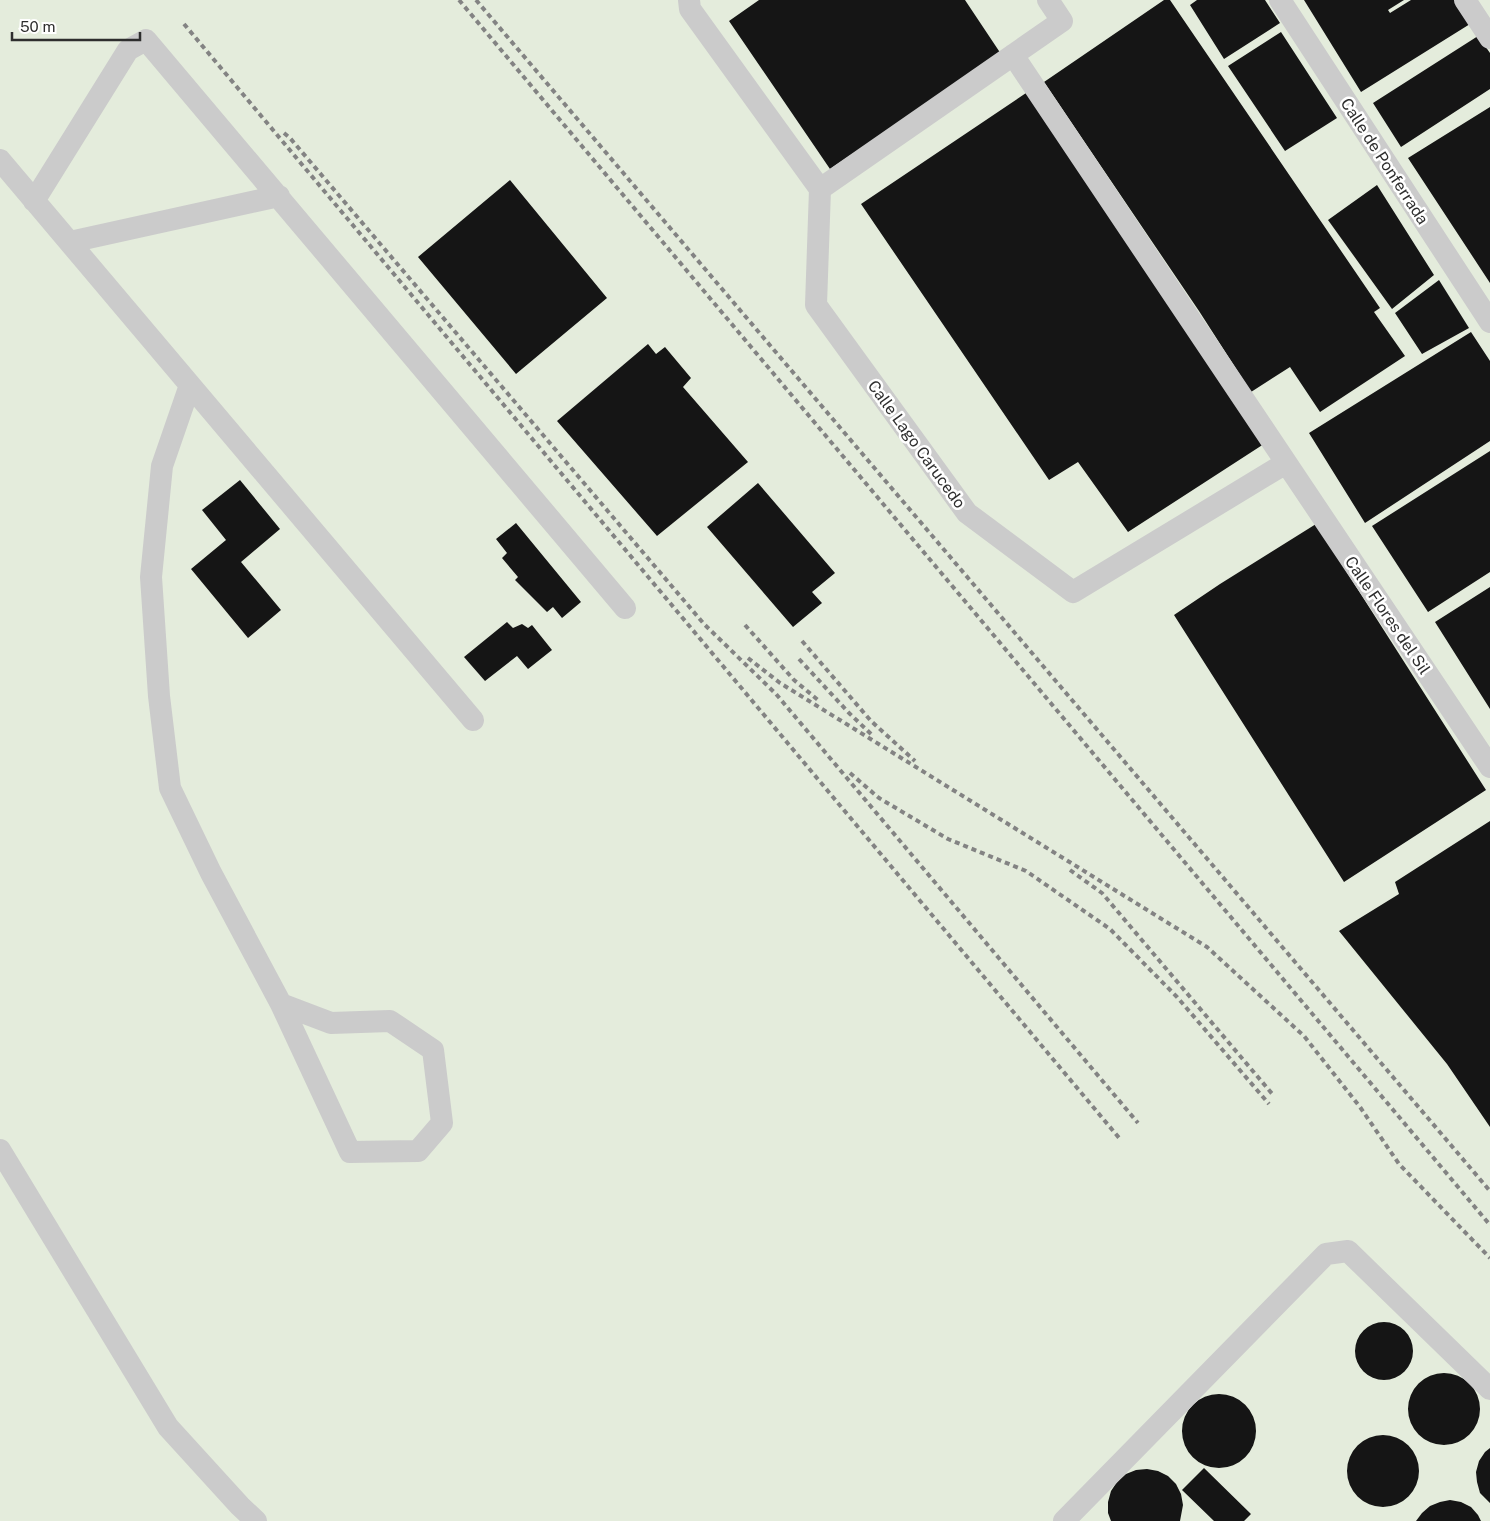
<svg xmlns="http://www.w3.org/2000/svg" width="1490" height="1521" font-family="'Public Sans',sans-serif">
	<rect width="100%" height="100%" fill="#fff"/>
	<path fill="#e4ecdc" d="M0,0h1490v1521h-1490z"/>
	<path fill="#151515" d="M759,0h206l36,54 -171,115 -101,-148z
		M1164,0h6l210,308 -6,4 31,44 -85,56 -30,-45 -39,25 -52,-81 -155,-229z
		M1197,0h68l15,23 -56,36 -34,-54z
		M1304,0h100l-16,10 2,3 21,-13h44l15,24 -109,68z
		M1281,32l56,86 -52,33 -57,-85z
		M1478,36l12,17v36l-89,58 -28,-44z
		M1029,91l238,351 -139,90 -50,-70 -29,18 -188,-276z
		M1490,107v176l-82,-125z
		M510,180l97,118 -91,76 -98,-117z
		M1377,185l57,90 -42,34 -64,-89z
		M1439,280l30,48 -47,26 -27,-41z
		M1471,332l19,29v80l-125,82 -56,-90z
		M648,344l8,10 9,-7 26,31 -8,9 65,75 -91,74 -100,-115z
		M1490,451v121l-62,40 -56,-86z
		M240,480l40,49 -39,33 40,48 -33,28 -57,-69 35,-29 -24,-30z
		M758,483l77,90 -23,19 10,11 -29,24 -86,-100z
		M516,523l65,79 -19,16 -9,-11 -6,5 -32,-32 3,-3 -16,-19 5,-5 -11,-14z
		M1316,524l170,266 -142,92 -170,-267 46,-31z
		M1490,587v122l-55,-87z
		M507,622l6,6 9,-4 6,4 4,-3 20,25 -24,19 -11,-13 -32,25 -21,-24z
		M1490,821v306l-43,-63 -108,-133 60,-37 -4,-12z
		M1355 1351a29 29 0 1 1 58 0a29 29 0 1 1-58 0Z
		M1408 1409a36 36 0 1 1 72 0a36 36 0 1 1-72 0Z
		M1182 1431a37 37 0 1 1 74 0a37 37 0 1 1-74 0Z
		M1347 1471a36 36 0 1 1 72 0a36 36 0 1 1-72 0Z
		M1490,1448v55l-10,-10 -3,-11 -1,-10 3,-11 6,-9z
		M1204,1468l47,46 -7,7h-30l-32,-31z
		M1147,1469l11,2 10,5 8,8 5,10 2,11 -3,16h-69l-3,-8v-11l3,-11 6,-9 9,-8 10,-4z
		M1450,1500l11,2 10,5 7,8 3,6h-65l6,-8 8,-7 10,-4z"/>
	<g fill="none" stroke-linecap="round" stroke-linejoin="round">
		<path stroke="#cbcbcb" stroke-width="22" d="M689,0l1,9 130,180 -4,116 151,208 106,79 213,-129
			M1280,0l210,322
			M1465,0l25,38
			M1013,55l477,712
			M0,160l473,560
			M820,189l242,-168 -14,-21
			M34,201l94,-151 18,-10 479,568
			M70,242l209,-46
			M190,385l-28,81 -11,111 8,119 11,92 41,85 70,131 69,148 68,-1 24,-28 -9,-73 -43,-29 -59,2 -50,-19
			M0,1150l168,277 72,79 16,15
			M1064,1521l262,-267 22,-3 142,138"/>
		<path stroke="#838383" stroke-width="4" stroke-dasharray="5 4" stroke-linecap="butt" d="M459,0l1031,1225
			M476,0l1014,1191
			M184,24l936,1115
			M284,133l6,5 414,486 72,70 362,429
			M745,625l49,55 24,20
			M802,641l69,80 44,40
			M748,658l32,25 427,264 97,89 56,71 39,57 91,94
			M799,659l50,54 22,21
			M850,773l29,25 69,41 78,32 84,58 67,68 92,107
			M1070,870l32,23 172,203"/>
	</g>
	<g text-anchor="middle" stroke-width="5" stroke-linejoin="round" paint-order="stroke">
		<g font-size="16" fill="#2e2e2e" stroke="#fff">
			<text transform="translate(1385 161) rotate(57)" y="6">Calle de Ponferrada</text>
			<text transform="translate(917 444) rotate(54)" y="6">Calle Lago Carucedo</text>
			<text transform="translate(1388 615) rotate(56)" y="6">Calle Flores del Sil</text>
		</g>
	</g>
	<path d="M12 32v8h128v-8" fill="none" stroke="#2e2e2e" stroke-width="2.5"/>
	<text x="20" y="32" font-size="15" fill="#2e2e2e" stroke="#ffffff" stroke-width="4" paint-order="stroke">50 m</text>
</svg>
